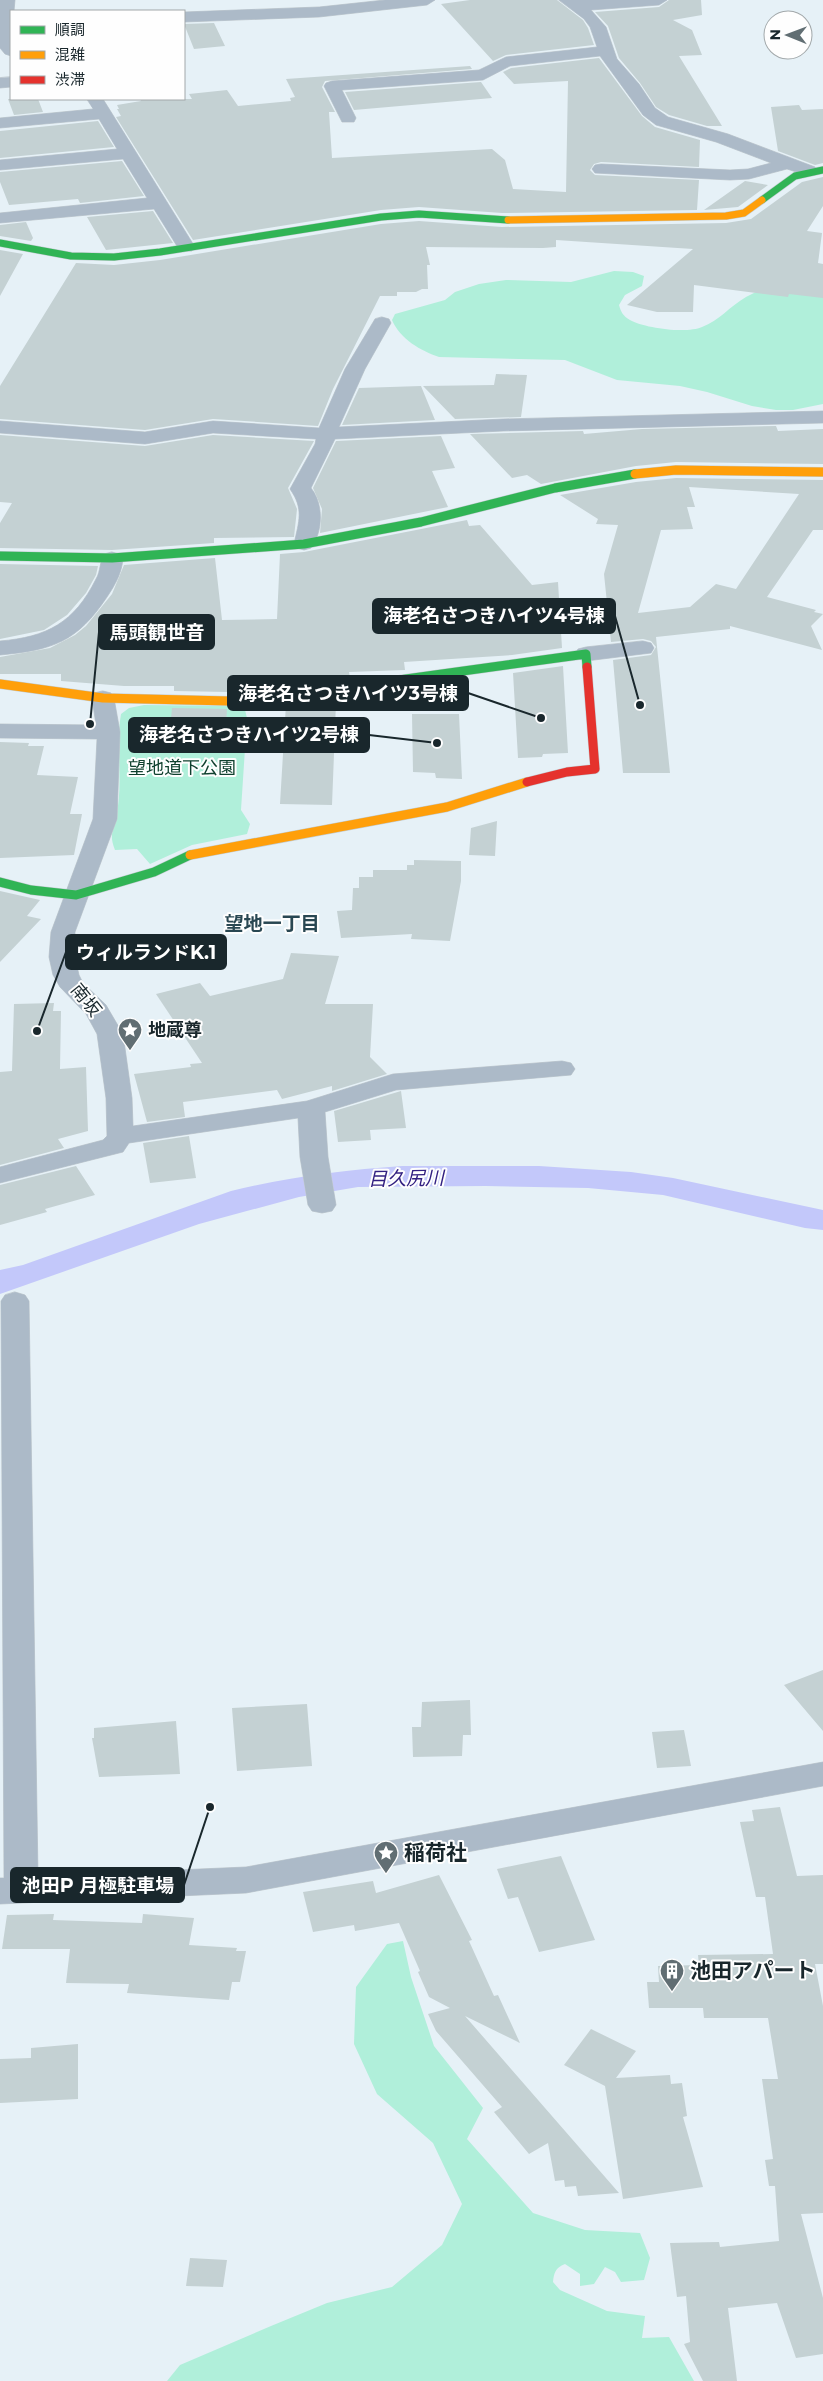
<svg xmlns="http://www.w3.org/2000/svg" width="823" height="2381" font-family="Montserrat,'Noto Sans JP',sans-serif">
	<rect width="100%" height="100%" fill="#e6f1f7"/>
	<path fill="#b0efda" d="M614,271l19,1 11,4 -2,10 -17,9 -6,10c2,7 4,11 11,15 14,8 56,14 72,7 17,-6 28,-21 44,-30 24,-13 51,-18 77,-24v131l-30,6h-17l-24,-4 -45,-14 -27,-6 -63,-6 -52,-20 -126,-3c-18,-6 -39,-18 -47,-37l3,-6 50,-14 10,-8 24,-8 27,-4 65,2z
		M144,705l92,1 9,4 2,8 -6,92 9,14 -3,10 -55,11 -42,19 -13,-15 -22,1c-6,-15 -2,-18 1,-33 8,-34 -1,-69 5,-103l8,-6z
		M403,1941l8,36 23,69 49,62 -16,31 66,74 52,17 55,3 10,25 -6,22 -23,2 -6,-10 -10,-5 -11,17 -14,2v-12l-15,-10c-10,4 -11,9 -12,18l7,8 47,21 38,5 -3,22 27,-1 25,44h-527l13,-16 91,-39 56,-23 65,-16 50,-42 20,-41 -29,-61 -56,-49 -23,-50 2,-57 31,-43z"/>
	<path fill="#c3c8fa" d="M402,1166h137l92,6 42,6 150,32v20l-18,-2 -142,-33 -75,-7 -102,-2 -128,1 -59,10 -100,27 -199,70v-24l23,-5 208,-74c57,-14 113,-21 171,-25z"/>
	<path fill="#c4d1d3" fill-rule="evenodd" d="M470,0h87l26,20 5,8 6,17 -88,10 -13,6 -52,-57z
		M669,0h32l1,15 -29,5 19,10 10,25 -23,1 43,70h-15l-38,-11 -13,-8 -16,-24 -21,-25 -11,-32 -13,-14 64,-5z
		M214,23l11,23 -31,3 -10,-25z
		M599,58l43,58 13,11 45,13 -1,27 -98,-5 -7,2 -4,6 5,5 104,5 -2,30 -195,3 -83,-6 -38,3 -188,30 -77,-123 5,-1 -4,-7h2l-2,-4 24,-4 -1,-2h52l-3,-5 38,-4 11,16 53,-5 -1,-3 5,-1 -9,-18 184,-13 2,3 -147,12 -3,6 13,25h-6l3,46 160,-9 13,11 8,29 53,3 2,-111 -54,3 -11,-12 8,-4z
		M481,82l11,16 -138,12 -9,-18z
		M8,99h30l5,13 -29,3z
		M799,105l3,5 21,-1v54l-8,2 -37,-14 -7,-44z
		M98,121l16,26 -114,11v-27z
		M122,161l22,35 -64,7 -2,-4 -69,6 -9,-23v-10z
		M823,177v29l-16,25 15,2 -4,30 5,1v34l-34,-4 -1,3 -94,-12 -1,27h-36l-30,-7 66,-56 -137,-9v7l-13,1 -117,-1 4,18h-3l1,24h-6l-6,3h-19v4h-17l-47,93 -15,37 -105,-7 -68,11 -145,-11v-33l76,-123 38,2 46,-5 221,-36 38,-3 83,6 224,-4 25,-4 51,-37z
		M745,181l23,4 -30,22 -34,3z
		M153,211l20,32 -67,7 -19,-33z
		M26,222l7,16 -2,3 -31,-5v-11z
		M0,250l23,4 -23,42z
		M496,374l31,1 -6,42 -66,2 -32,-33 71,-1z
		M421,386l14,34 -93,5 17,-37z
		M776,426l2,5 45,-2v35l-147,-2 -40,4 -95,18 -14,-9 -15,3 -42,-44 113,-3 1,3 58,-5z
		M0,435l145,11 68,-11 101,6 -26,47 9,21 -3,28 -80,1v5l-102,7 -112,-2v-25l12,-20 -12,-1z
		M441,436l14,32 -23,3 16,36 -128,26 2,-24 -9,-21 23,-47z
		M676,478l147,2v50h-10l-46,67 49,13 -2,2 9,2 -12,12 11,24 -92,-24v3l-74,8 14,136h-47l-10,-113 38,-5 5,-8 -5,-6 -8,-2 -32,3 -7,-68 14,-49 -22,-1 2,-5 -38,-24 76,-13zM689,487l110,7 -63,95 -20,-5 -26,23 -52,6 23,-83 32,-1 -6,-22h8z
		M467,520l2,6 11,-1 52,60 26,-3 4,66 -50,7 -108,7 1,8 -56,2 1,6 -87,12h-35v2l-54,-1v-5h-50l-63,-5v-7h-61v-17l50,-9 25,-13 11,-9 26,-32 12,-29 91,-7 7,62 55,-1 3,-65 24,-2z
		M0,564l98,2 -2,9 -10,18 -19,22 -23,15 -44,9z
		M563,666l5,87 -25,1 -1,3 -24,1 -5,-85z
		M348,696l-3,6 -9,1 -4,102 -52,-1 6,-100z
		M172,708l55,1 -2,30 -56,1z
		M412,714h47l3,65 -26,-1 -1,-5 -22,-1z
		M0,742l29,1 -1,3h16l-7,29 41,2 -8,37h12l-8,41 -74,3z
		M497,821l-2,35 -26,-1 2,-27z
		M414,860l47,1v20l-11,60 -39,-2 1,-5 -71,4 -4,-27 15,-1 1,-22h6v-11h14v-7h34v-5h7z
		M0,891l40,9 -13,16 14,3 -41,43z
		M291,953l48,3 -14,48h48l-3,53 17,17 -55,17v-5l-50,13 -5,-9 -94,12 2,15 -38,5 -13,-48 57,-7 -1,-3 12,-1 -46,-69 44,-11 10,13 73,-17z
		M54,1003l-1,8h8l-1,58 26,-2 2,64 -30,8 6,9 -64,17v-93l12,-1 2,-67z
		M401,1091l5,37 -36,2 1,10 -33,2 -4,-31z
		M189,1136l7,42 -46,5 -7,-40z
		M76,1166l19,29 -50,14 2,3 -47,13v-40z
		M823,1670v61l-39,-46z
		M470,1700l1,35h-8l-1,21 -49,1 -1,-30h9l1,-25z
		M307,1704l5,62 -75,5 -5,-63z
		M176,1721l4,53 -81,3 -7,-39h2v-10z
		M684,1730l7,36 -34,2 -5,-36z
		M780,1807l17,69 26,-1v89h-8l8,42v207l-22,1 22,84v56l-27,4 -19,-55 -49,5 9,73h-34l-19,-37 6,-2 -4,-46 -9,1 -7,-54 49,-1 1,5 59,-6 -4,-55h-6l-4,-26 8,-1 -11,-80h16l-10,-61h-64l-1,-10h-54l-2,-26h12l-1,-16 41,-1 -1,-10 75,-1 -8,-57h-9l-16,-75 14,-1 -2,-11z
		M561,1856l34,84 -56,12 -21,-55 -10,2 -11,-30z
		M439,1875l33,65 -3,1 25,55 4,-1 22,48 -55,-27 154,177 -41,3 -2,-10 -11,1 -1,-7 -9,1 -7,-38 -19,11 -35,-42 8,-5 -66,-76 -8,-17 22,-6 -21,-11 -11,-25 2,-1 -21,-48 -44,8 -1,-6 -41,7 -10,-40 70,-11 3,12z
		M54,1914l-1,6 89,3 1,-9 51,4 -5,27 48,3 -1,3h10l-6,31h-8l-3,18 -102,-7 2,-9 -63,-1 4,-34h-68l5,-34z
		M591,2029l45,22 -20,27 54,-3 1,9 11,-1 5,33 -4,1 20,70 -80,12 -18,-113 -41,-21z
		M78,2044v55l-78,4v-44l31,-1v-10z
		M190,2258l37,2 -4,27 -37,-1z"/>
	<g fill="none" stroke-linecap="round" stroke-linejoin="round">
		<defs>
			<path id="street" d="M0,0h15l-1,11h-3v45l-6,-2 -5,-6z
				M385,0h50l-8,5 -108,12 -135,5v-10l135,-5z
				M559,0h108l-8,5 -68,5 15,17 11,32 22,25 16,24 13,9 60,17 87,33 3,4 -3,4 -6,1 -22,-7 -38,10 -19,1 -135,-7 -3,-4 3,-4 6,-1 129,6 18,-1 23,-6 -55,-21 -60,-17 -13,-10 -43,-59 -90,10 -27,14 -141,10 14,28 -2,4h-12l-18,-36 2,-3 6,-2 147,-11 27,-13 91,-10 -7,-20 -6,-8z
				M11,77v10l-11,1v-10z
				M87,99h16l92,148 -3,4h-12l-26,-42 -154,14v-10l147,-15 -24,-39 -123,11v-10l117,-11 -18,-30 -99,9v-10l93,-9z
				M382,317l7,2 2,4 -26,46 -26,58 164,-8 320,-8v12l-320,8 -168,8 -24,49c13,16 12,44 0,60l-7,2 -7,-2 -3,-4c5,-23 10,-35 -4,-55l25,-45 1,-5 -103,-6 -68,11 -145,-11v-12l145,11 68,-11 106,7 26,-59 30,-50z
				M112,552l7,2 4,4c-1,15 -8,27 -16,39 -30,45 -54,53 -107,58v-14c47,-4 74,-18 96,-62 5,-8 3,-18 9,-25z
				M643,641l8,2 3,5 -3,5 -65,8 -8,-2 -3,-5 3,-5 8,-2z
				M103,691l8,2 3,5 6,34 -3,87 -42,113v25l4,18 4,8 23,22 17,29 9,64 1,28 174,-25 86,-27 169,-13 9,2 4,6 -4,6 -175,15 -71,22 3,45 8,48 -4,6 -10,2 -10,-2 -4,-6 -8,-48 -2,-39 -169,25 -6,9 -123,31v-16l103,-27 4,-4 -1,-38 -9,-64 -11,-20 -26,-27 -7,-12 -4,-18 2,-25 42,-113 4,-80 -97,-1v-14l96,1 -4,-27 3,-5z
				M15,1292l10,3 4,6 9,575 208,-9 577,-105v24l-577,107 -246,11v-26h4l-3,-577 4,-6z"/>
			<path id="fast-far1" d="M762,200l33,-24 28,-6
				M0,243l71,13 43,1 46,-5 221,-35 38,-3 89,6"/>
			<path id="fast" d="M0,556l112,2 192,-14 117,-22 134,-34 80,-14
				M229,701h18l339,-47 1,13
				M0,882l31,8 45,5 78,-23 36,-17"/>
			<path id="slow-far1" d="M508,220l218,-4 18,-3 18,-13"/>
			<path id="slow" d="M635,474l41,-4 147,2
				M0,684l103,14 126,3
				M190,855l257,-48 80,-25"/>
			<path id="jam" d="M527,782l40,-10 28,-3 -8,-102"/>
		</defs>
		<use href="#street" stroke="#c3ccd1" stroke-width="1"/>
		<use href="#fast-far1" stroke="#c3ccd1" stroke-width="8"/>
		<use href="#fast" stroke="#c3ccd1" stroke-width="10"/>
		<use href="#slow-far1" stroke="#c3ccd1" stroke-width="8"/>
		<use href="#slow" stroke="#c3ccd1" stroke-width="10"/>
		<use href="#jam" stroke="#c3ccd1" stroke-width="10"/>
		<use href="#street" fill="#acbac8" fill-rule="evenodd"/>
		<use href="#fast-far1" stroke="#30b455" stroke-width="7"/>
		<use href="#fast" stroke="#30b455" stroke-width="9"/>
		<use href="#slow-far1" stroke="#ff9f0a" stroke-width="7"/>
		<use href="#slow" stroke="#ff9f0a" stroke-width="9"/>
		<use href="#jam" stroke="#e5322d" stroke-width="9"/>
	</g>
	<defs>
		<symbol id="sight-pin" viewBox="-11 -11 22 30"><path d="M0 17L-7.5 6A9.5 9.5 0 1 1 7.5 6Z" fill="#616e73" stroke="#fefefe"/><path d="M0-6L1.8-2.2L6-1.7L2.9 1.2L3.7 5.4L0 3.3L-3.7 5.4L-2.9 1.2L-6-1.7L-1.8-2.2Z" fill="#fff"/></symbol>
		<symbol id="building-pin" viewBox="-11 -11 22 30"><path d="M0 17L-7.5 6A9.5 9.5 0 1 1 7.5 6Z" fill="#616e73" stroke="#fefefe"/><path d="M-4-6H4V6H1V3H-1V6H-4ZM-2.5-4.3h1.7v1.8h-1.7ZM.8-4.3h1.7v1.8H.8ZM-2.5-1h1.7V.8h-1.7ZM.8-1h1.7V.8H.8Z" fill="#fff"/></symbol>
	</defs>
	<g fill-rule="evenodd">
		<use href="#sight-pin" x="116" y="1016" width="28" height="38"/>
		<use href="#sight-pin" x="372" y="1839" width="28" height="38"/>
		<use href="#building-pin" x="658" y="1957" width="28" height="38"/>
	</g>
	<g text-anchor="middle" stroke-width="4" stroke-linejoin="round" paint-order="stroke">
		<g font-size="18" fill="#10412f" stroke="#fefefe">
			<text x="182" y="774">望地道下公園</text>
		</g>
		<g font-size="18" fill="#19272c" stroke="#fefefe">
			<text transform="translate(86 1000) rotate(51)" y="6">南坂</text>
		</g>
		<g font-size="18" font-weight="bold" fill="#19272c" stroke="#fefefe" text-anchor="start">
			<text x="148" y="1036">地蔵尊</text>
		</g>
		<g font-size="19" font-weight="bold" fill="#294752" stroke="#fefefe">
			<text x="272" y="930">望地一丁目</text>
		</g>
		<g font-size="19" font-style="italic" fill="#322081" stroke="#fefefe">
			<text transform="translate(406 1178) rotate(-1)" y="7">目久尻川</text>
		</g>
		<g font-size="21" font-weight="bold" fill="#19272c" stroke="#fefefe" text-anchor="start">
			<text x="404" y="1860">稲荷社</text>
			<text x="690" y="1978">池田アパート</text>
		</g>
	</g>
	<path fill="none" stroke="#19272c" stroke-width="2" d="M640 705L615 616M90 724L99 632M541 718L468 693M437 743L369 735M37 1031L66 952M210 1807L184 1885"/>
	<g fill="#19272c" stroke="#fefefe" stroke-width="2">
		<circle cx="640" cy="705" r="5"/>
		<circle cx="90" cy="724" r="5"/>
		<circle cx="541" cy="718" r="5"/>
		<circle cx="437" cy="743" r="5"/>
		<circle cx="37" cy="1031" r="5"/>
		<circle cx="210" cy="1807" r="5"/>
	</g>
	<g fill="#19272c" stroke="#19272c" stroke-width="2">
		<rect x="373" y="599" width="242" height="34" rx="5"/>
		<rect x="99" y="615" width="115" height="34" rx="5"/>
		<rect x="228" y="676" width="240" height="34" rx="5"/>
		<rect x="129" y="718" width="240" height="34" rx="5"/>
		<rect x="66" y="935" width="160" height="34" rx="5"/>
		<rect x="11" y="1868" width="173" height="34" rx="5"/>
	</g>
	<g font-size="19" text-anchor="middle" font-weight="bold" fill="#fff">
		<text x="494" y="622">海老名さつきハイツ4号棟</text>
		<text x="157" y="639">馬頭観世音</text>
		<text x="348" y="700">海老名さつきハイツ3号棟</text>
		<text x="249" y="741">海老名さつきハイツ2号棟</text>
		<text x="146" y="959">ウィルランドK.1</text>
		<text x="98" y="1892">池田P 月極駐車場</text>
	</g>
	<rect x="10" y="10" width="175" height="90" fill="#fefefe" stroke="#a2a8aa"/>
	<rect x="20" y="26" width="25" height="8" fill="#30b455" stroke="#a2a8aa"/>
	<text x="55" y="35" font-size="15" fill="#19272c">順調</text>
	<rect x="20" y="51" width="25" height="8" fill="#ff9f0a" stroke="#a2a8aa"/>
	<text x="55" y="60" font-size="15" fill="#19272c">混雑</text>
	<rect x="20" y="76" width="25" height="8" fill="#e5322d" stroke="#a2a8aa"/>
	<text x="55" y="85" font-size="15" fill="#19272c">渋滞</text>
	<g transform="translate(788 35) rotate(271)"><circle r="24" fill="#fefefe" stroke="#a2a8aa"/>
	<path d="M0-4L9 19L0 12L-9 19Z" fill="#616e73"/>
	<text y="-8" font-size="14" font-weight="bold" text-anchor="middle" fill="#19272c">N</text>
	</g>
</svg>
